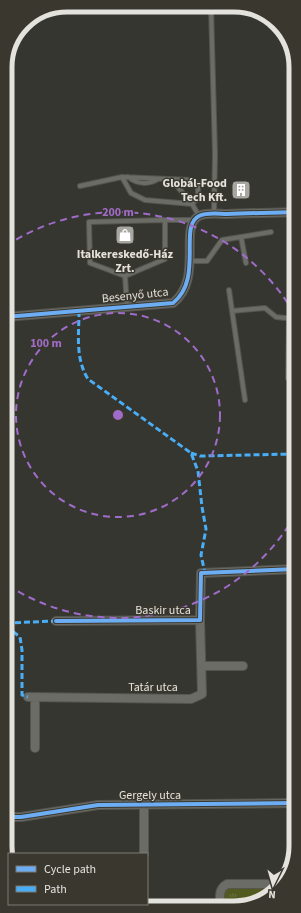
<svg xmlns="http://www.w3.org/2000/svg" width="301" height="913" font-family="'Source Sans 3',sans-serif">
	<defs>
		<pattern id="park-tufts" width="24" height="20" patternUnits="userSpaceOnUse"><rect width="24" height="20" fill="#535a1f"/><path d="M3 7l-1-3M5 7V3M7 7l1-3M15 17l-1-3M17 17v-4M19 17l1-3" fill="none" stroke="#6c713f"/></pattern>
	</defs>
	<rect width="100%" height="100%" fill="#363631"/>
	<path fill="url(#park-tufts)" d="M228,887l36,1 7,4 -25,15h-23l1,-16z"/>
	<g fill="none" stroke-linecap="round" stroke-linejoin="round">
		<defs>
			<path id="service" d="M211,6l4,148 -1,60
				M122,177l9,16 14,7 47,4
				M128,177c9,7 20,8 30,2
				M172,180l20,24 7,12
				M80,186l42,-9 69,3 7,5v13l-6,6
				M165,220l-76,2 1,41 35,13 40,-17v-39h30
				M241,237l5,26
				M191,261h16l15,-21 49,-8
				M125,276l2,30
				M229,290l16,110
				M232,311l33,-3 11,9 19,2
				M289,318l-1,60 7,-1"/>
			<path id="minor" d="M5,317l168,-14c31,-24 5,-77 26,-87 8,-4 20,-2 28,-2 23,-1 45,-1 68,-2
				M56,621l144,-1 1,-47 95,-4
				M202,666h41
				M28,697l163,2 11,-5 -2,-74
				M35,748v-50
				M6,817h15l77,-12 198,-2
				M144,854v-49
				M144,907v-3
				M220,907c0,-10 -2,-18 7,-23h40l5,2 2,5"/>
		</defs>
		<use href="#service" stroke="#555550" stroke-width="6"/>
		<use href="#minor" stroke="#555550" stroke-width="10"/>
		<use href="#service" stroke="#6c6c67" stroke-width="4"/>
		<use href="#minor" stroke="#6c6c67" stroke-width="8"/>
		<path stroke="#49aef6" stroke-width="3" stroke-dasharray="6 3" stroke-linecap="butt" d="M79,311c0,24 -4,47 9,68l103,74 7,18 4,36 4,22 -5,26 4,18
			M191,453l9,3 95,-2
			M6,623l50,-2
			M6,626l14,11 2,13v45l6,2"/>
		<defs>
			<path id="cycleway" d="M5,317l168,-14c31,-24 5,-77 26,-87 8,-4 20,-2 28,-2 23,-1 45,-1 68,-2
				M56,621l144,-1 1,-47 95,-4
				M6,817h15l77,-12 198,-2"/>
		</defs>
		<use href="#cycleway" stroke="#39372e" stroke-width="6"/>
		<use href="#cycleway" stroke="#6dadf4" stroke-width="4"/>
	</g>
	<g fill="none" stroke="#a06cca" stroke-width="2" stroke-dasharray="7 5">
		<circle cx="118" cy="415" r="102"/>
		<path d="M295 515A203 203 0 0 1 6 584M6 246A203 203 0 0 1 295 315"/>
	</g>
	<defs>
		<symbol id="building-square" viewBox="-11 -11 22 22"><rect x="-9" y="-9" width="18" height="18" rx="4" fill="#a7a6a1" stroke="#39372e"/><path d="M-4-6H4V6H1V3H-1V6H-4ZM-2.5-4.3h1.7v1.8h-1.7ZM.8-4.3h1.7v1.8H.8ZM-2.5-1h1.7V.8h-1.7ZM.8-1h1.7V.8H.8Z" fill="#fff"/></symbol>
		<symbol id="shop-square" viewBox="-11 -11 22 22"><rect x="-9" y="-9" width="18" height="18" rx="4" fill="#a7a6a1" stroke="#39372e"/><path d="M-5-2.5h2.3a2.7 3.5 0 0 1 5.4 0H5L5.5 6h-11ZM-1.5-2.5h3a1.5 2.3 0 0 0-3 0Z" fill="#fff"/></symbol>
	</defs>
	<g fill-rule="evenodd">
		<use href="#building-square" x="230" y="179" width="22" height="22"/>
		<use href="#shop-square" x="114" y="224" width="22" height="22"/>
	</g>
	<g text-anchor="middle" stroke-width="3" stroke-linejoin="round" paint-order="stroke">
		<g font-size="12" font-weight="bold" fill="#e4e2dd" stroke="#39372e" text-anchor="end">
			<text x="227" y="187">Globál-Food<tspan x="227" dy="14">Tech Kft.</tspan></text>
			<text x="125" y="258" text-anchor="middle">Italkereskedő-Ház<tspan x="125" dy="14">Zrt.</tspan></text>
		</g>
		<g font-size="12" fill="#e4e2dd" stroke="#39372e">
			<text transform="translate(135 295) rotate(-6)" y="4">Besenyő utca</text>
			<text x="163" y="614">Baskir utca</text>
			<text x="153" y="691">Tatár utca</text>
			<text x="150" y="799">Gergely utca</text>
		</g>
	</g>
	<path d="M0 0H301V913H0ZM67 12H234A55 55 0 0 1 289 67V846A55 55 0 0 1 234 901H67A55 55 0 0 1 12 846V67A55 55 0 0 1 67 12Z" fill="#39372e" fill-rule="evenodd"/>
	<path fill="none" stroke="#e4e2dd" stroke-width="5" d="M67 12H234A55 55 0 0 1 289 67V846A55 55 0 0 1 234 901H67A55 55 0 0 1 12 846V67A55 55 0 0 1 67 12Z"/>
	<circle cx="118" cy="415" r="6" fill="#a06cca" stroke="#39372e" stroke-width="2"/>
	<g font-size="12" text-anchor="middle" font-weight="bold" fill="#a06cca" stroke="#39372e" stroke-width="3" stroke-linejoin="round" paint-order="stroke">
		<text x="118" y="216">200 m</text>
		<text x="46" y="347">100 m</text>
	</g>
	<rect x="8" y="853" width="140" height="52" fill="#39372e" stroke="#7d7b74"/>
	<rect x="16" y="866" width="20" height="6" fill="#6dadf4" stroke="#7d7b74"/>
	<text x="44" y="873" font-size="12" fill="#e4e2dd">Cycle path</text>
	<rect x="16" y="886" width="20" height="6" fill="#49aef6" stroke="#7d7b74"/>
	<text x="44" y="893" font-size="12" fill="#e4e2dd">Path</text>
	<g transform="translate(273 885) rotate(185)" stroke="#39372e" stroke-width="3" paint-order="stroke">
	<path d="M0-3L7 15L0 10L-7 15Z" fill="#e4e2dd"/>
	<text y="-6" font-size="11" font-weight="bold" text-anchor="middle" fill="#e4e2dd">N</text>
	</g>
</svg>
